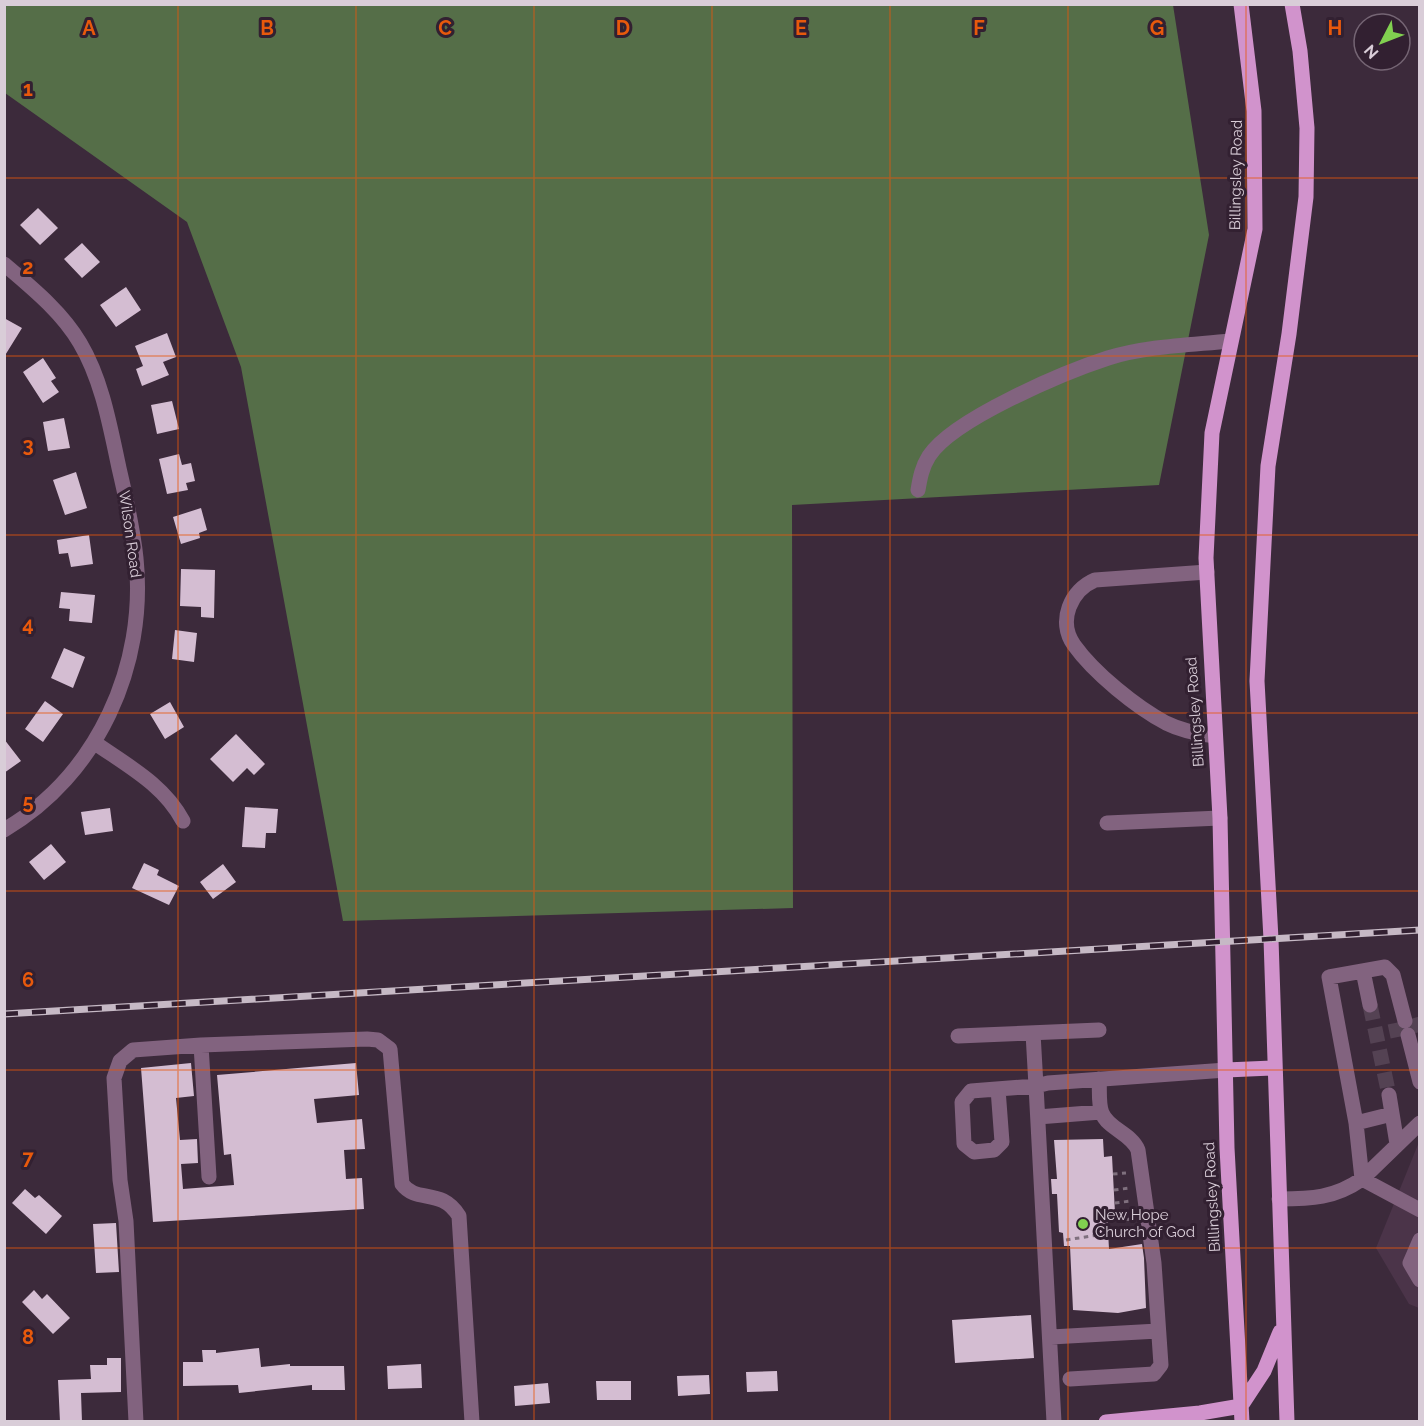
<svg xmlns="http://www.w3.org/2000/svg" width="1424" height="1426" font-family="Raleway,sans-serif">
	<rect width="100%" height="100%" fill="#3c2a3b"/>
	<path fill="#4b3449" d="M1419,1142v166l-10,-4 -33,-56z"/>
	<path fill="#556e48" d="M5,5h1168l36,230 -50,250 -367,20 1,403 -450,13 -102,-554 -54,-145 -182,-129z"/>
	<path fill="#d4bdd2" d="M38,208l20,20 -18,17 -20,-20z
		M82,243l18,19 -18,16 -18,-19z
		M126,287l15,23 -25,17 -16,-22z
		M4,318l18,10 -18,29z
		M167,333l9,24 -13,5 6,13 -27,11 -6,-17 7,-3 -8,-20z
		M43,358l13,20 -5,3 8,11 -16,11 -20,-31z
		M172,401l7,28 -22,5 -6,-29z
		M64,418l6,30 -22,3 -5,-29z
		M179,454l3,11 9,-2 4,18 -9,2 2,7 -21,4 -8,-35z
		M76,472l11,36 -22,7 -12,-35z
		M201,508l6,22 -8,3 1,5 -19,6 -8,-27z
		M89,535l4,29 -22,3 -3,-14 -9,1 -2,-14z
		M181,569l34,1 -1,48 -13,-1v-10l-21,-1z
		M61,592l34,3 -3,28 -23,-2 1,-12 -11,-1z
		M175,630l22,3 -3,29 -22,-3z
		M64,648l21,9 -12,31 -22,-10z
		M45,701l18,13 -20,28 -18,-13z
		M170,702l14,25 -19,12 -15,-25z
		M236,734l29,30 -11,11 -7,-7 -14,14 -23,-23z
		M4,739l17,22 -17,12z
		M245,807l33,2 -2,24h-10l-1,15 -23,-1z
		M110,808l3,23 -28,4 -4,-23z
		M51,844l15,18 -22,18 -15,-18z
		M144,863l15,7 -2,5 22,11 -10,19 -37,-17z
		M223,864l13,18 -23,17 -13,-17z
		M191,1063l3,33 -18,2 4,42 17,-1 1,24 -17,1 2,25 51,-4 -3,-31 -7,1 -7,-80 139,-12 3,32 -45,4 3,24 45,-4 3,30 -21,1 2,29 16,-1 2,31 -211,13 -12,-154z
		M1103,1139l1,18 8,-1 3,57h-8l2,36 33,-5 2,14 2,50 -28,5 -45,-3 -3,-64h-6l-1,-13 -4,-1 -2,-38h-5l-1,-15h6l-3,-39z
		M25,1189l10,9 4,-3 23,21 -16,18 -34,-31z
		M116,1223l3,49 -23,1 -3,-49z
		M34,1290l8,9 5,-5 23,24 -17,16 -31,-32z
		M1031,1315l3,43 -79,5 -3,-43z
		M259,1348l2,19 29,-3v2h54l1,24h-33v-5l-73,8 -1,-8 -55,1v-24h20l-1,-12h14v3z
		M107,1358h14v34l-40,1 1,29h-22l-2,-42 33,-1 -1,-14h17z
		M421,1364l1,24 -34,1 -1,-23z
		M777,1371l1,20 -31,1 -1,-20z
		M709,1375l1,19 -32,2 -1,-20z
		M596,1381h35v19h-34z
		M548,1383l2,20 -35,3 -1,-20z"/>
	<g fill="none" stroke-linecap="round" stroke-linejoin="round">
		<path stroke="#544253" stroke-width="15" stroke-dasharray="15 8" stroke-linecap="butt" d="M1370,1005l19,90
			M1414,1018l4,15
			M1395,1023l3,14"/>
		<path stroke="#7f707e" stroke-width="3" stroke-dasharray="4.5 4.5" stroke-linecap="butt" d="M1113,1174l13,-1
			M1114,1190l16,-2
			M1115,1203l16,-2
			M1116,1220l16,-1
			M1066,1240l51,-8"/>
		<path stroke="#82637f" stroke-width="15" d="M4,264c27,23 58,48 76,79 22,37 30,83 39,125 7,30 14,60 17,90 11,107 -38,217 -132,272
			M918,490c2,-12 4,-23 11,-34 24,-37 136,-84 179,-98 39,-12 82,-13 122,-17
			M1207,572l-112,8c-24,10 -38,41 -21,65 20,28 62,62 92,78 16,8 31,11 49,13
			M95,743c33,23 69,42 88,78
			M1107,823l113,-5
			M1363,971l7,34
			M1408,1035l12,47
			M958,1036l141,-6
			M998,1089l4,53 -8,8 -20,2 -10,-8 -2,-42 9,-11 65,-5 -3,-53
			M1389,1095l8,49
			M1038,1117l63,-5
			M1356,1123l36,-9
			M209,1177l-8,-132 166,-6 11,1 12,9 12,135c15,20 39,3 57,32l13,206
			M1362,1179l-6,-56 -27,-146 56,-10 8,8 12,46
			M1362,1179l58,-56
			M1279,1199c32,0 56,-1 83,-20l58,31
			M1420,1240l-10,23 10,17
			M1051,1337l107,-6
			M1070,1379l84,-5 7,-9 -7,-102 -16,-113c-7,-17 -30,-21 -36,-37 -4,-9 -2,-24 -3,-34
			M136,1422l-10,-201 -6,-41 -6,-102 6,-17 13,-11 68,-5
			M1054,1422l-18,-336 12,-3 178,-13"/>
		<path stroke="#d193cc" stroke-width="15" d="M1241,4l13,107 1,118 -43,204 -6,125 14,260 7,330 15,274
			M1226,1070l48,-2
			M1241,1406l23,-35 16,-39
			M1106,1422l94,-9 41,-7
			M1287,1422l-16,-483 -14,-258 11,-215 21,-132 17,-137 1,-69 -7,-77 -8,-47"/>
		<defs>
			<path id="rail" d="M4,1014l1416,-84"/>
		</defs>
		<use href="#rail" stroke="#c6b9c5" stroke-width="7"/>
		<use href="#rail" stroke="#322031" stroke-width="4.5" stroke-dasharray="14" stroke-linecap="butt"/>
	</g>
	<path fill="none" stroke="#e8590c" stroke-width="1.5" stroke-opacity="0.55" d="M178,4v1418M356,4v1418M534,4v1418M712,4v1418M890,4v1418M1068,4v1418M1246,4v1418M4,178h1416M4,356h1416M4,535h1416M4,713h1416M4,891h1416M4,1070h1416M4,1248h1416"/>
	<circle fill="#81d050" stroke="#322031" stroke-width="2" cx="1083" cy="1224" r="6"/>
	<g text-anchor="middle" stroke-width="6" stroke-linejoin="round" paint-order="stroke">
		<g font-size="15" fill="#d9cdd8" stroke="#322031">
			<text transform="translate(1236 175) rotate(-89)" y="5">Billingsley Road</text>
			<text transform="translate(130 534) rotate(82)" y="5">Wilson Road</text>
			<text transform="translate(1195 712) rotate(-94)" y="5">Billingsley Road</text>
			<text transform="translate(1212 1197) rotate(-93)" y="5">Billingsley Road</text>
		</g>
		<g font-size="15" fill="#d9cdd8" stroke="#322031" text-anchor="start">
			<text x="1095" y="1220">New Hope<tspan x="1095" dy="17">Church of God</tspan></text>
		</g>
	</g>
	<g font-size="20" text-anchor="middle" font-weight="bold" fill="#e8590c" stroke="#322031" stroke-width="6" stroke-linejoin="round" paint-order="stroke">
		<text x="89" y="35">A</text>
		<text x="267" y="35">B</text>
		<text x="445" y="35">C</text>
		<text x="623" y="35">D</text>
		<text x="801" y="35">E</text>
		<text x="979" y="35">F</text>
		<text x="1157" y="35">G</text>
		<text x="1335" y="35">H</text>
		<text x="28" y="96">1</text>
		<text x="28" y="274">2</text>
		<text x="28" y="452">3</text>
		<text x="28" y="631">4</text>
		<text x="28" y="809">5</text>
		<text x="28" y="987">6</text>
		<text x="28" y="1165">7</text>
		<text x="28" y="1344">8</text>
	</g>
	<rect width="1424" height="1426" fill="none" stroke="#d9cdd8" stroke-width="12"/>
	<g transform="translate(1382 42) rotate(228)"><circle r="28" fill="#322031" stroke="#756574" stroke-width="1.5"/>
	<path d="M0-4.5L10 22L0 15L-10 22Z" fill="#81d050"/>
	<text y="-9" font-size="16" font-weight="bold" text-anchor="middle" fill="#d9cdd8">N</text>
	</g>
</svg>
